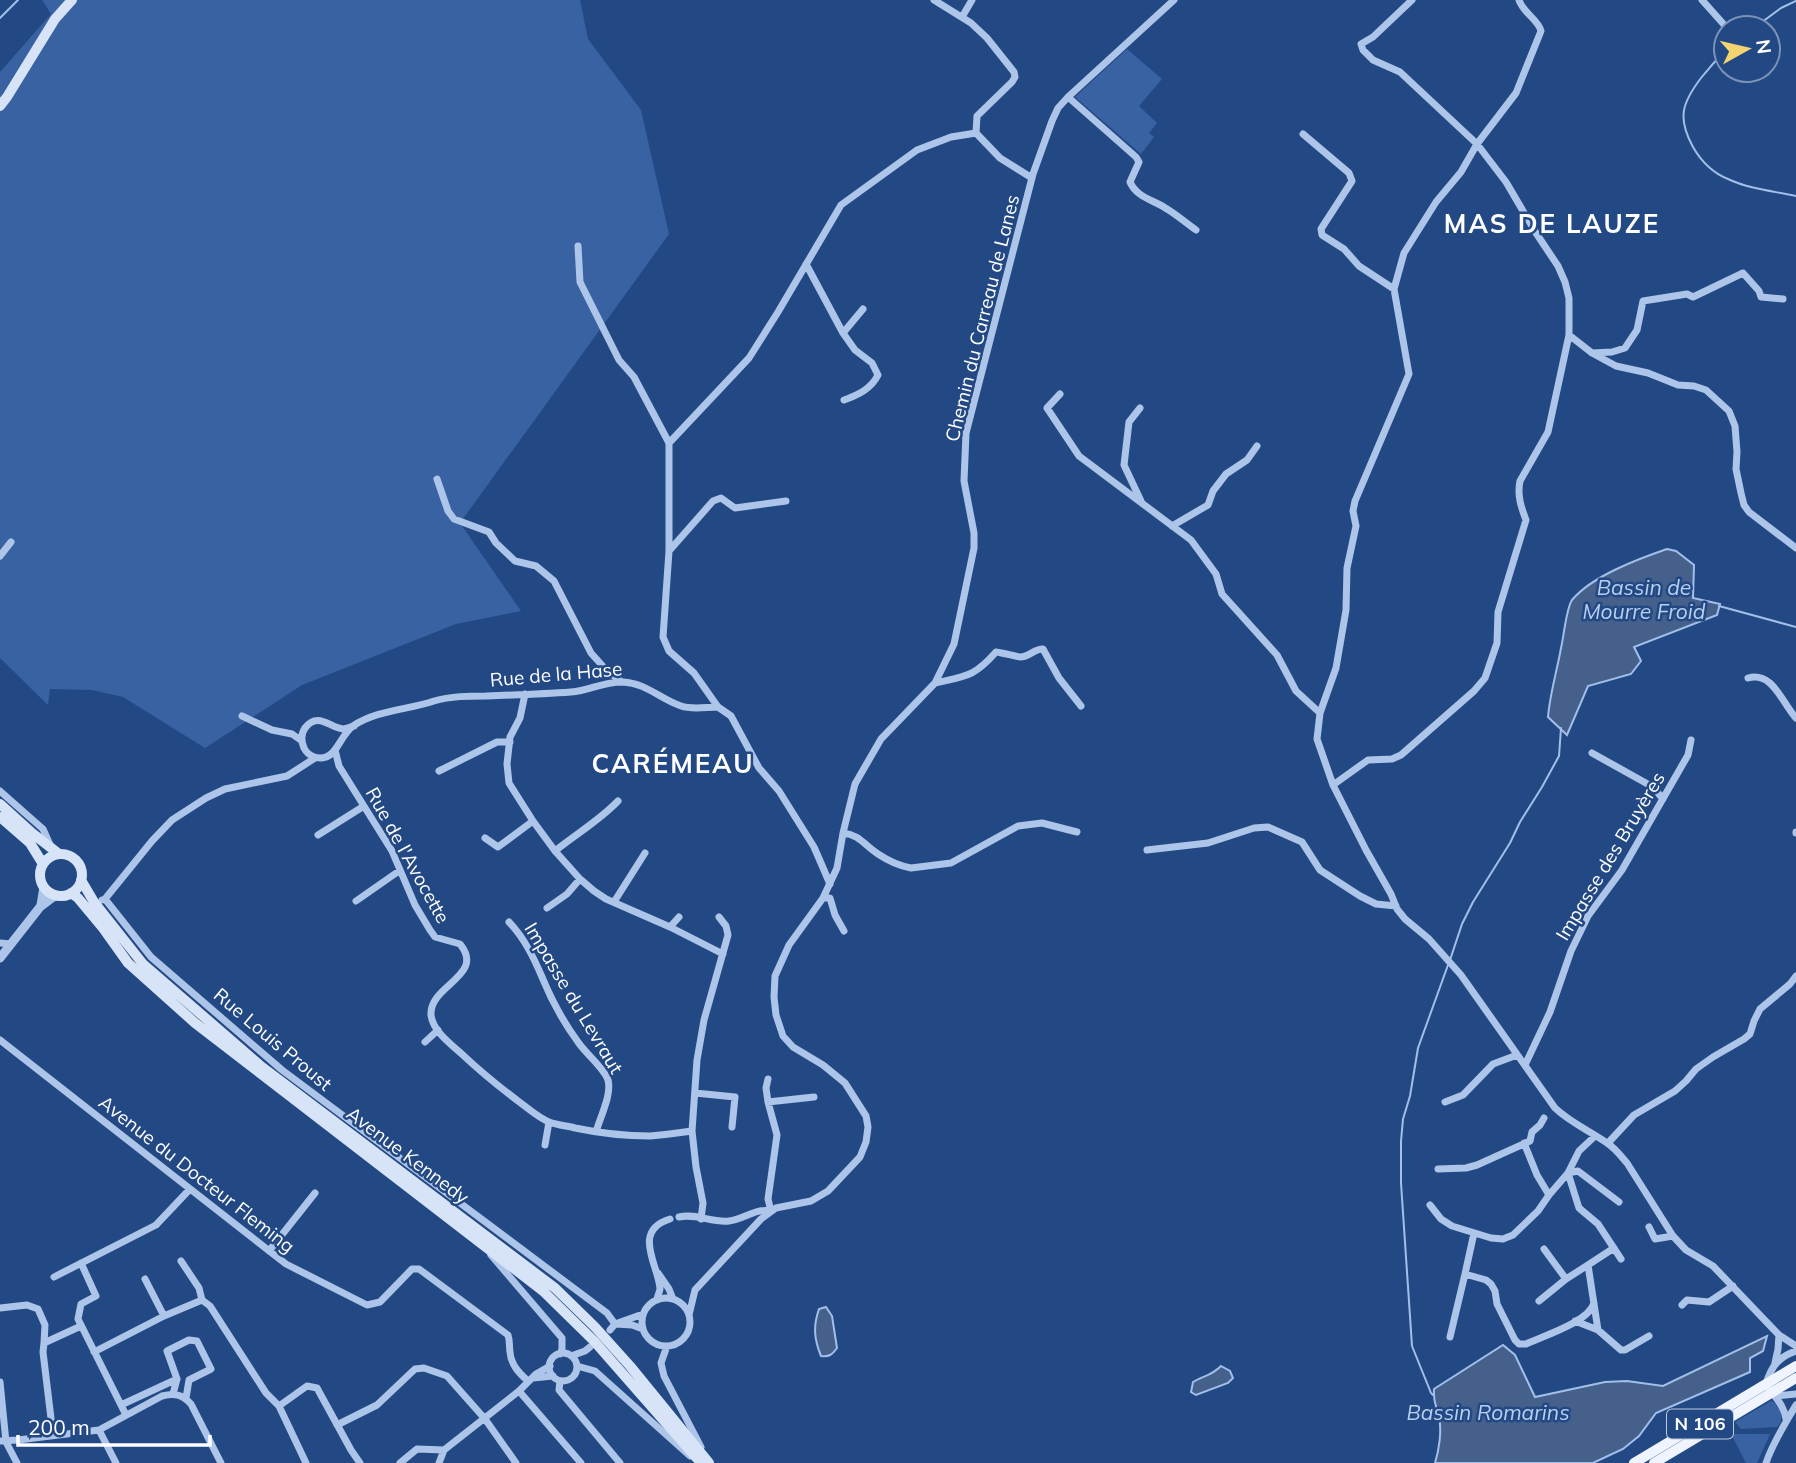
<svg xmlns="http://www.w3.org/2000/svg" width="1796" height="1463" font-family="Mulish,sans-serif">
	<rect width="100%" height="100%" fill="#234985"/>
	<path fill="#3862a2" d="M42,0h538l8,39 53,71 28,124 -209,289 61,88 -65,13 -154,61 -97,63 -82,-51 -31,-7 -42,-1 -2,16 -48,-47v-586l51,-58z
		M1127,49l35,30 -23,27 18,17 -8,10 5,4 -13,17 -66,-57z
		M1771,1401l8,4c2,8 5,16 -2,22l-36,2 -6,-7z
		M1731,1434h39l-13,29h-11z"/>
	<path fill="#46608c" stroke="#a1bfe9" stroke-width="2" d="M1667,549l9,2 18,14 -1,33 27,6 -3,11 -83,32 7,14 -10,13 -43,12 -21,49 -19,-18c2,-24 9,-46 13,-69 3,-12 5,-39 11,-48 20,-24 66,-41 95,-51z
		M826,1307l6,9 5,32c-5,7 -8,9 -16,8 -7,-17 -8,-30 -2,-47z
		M1767,1336l-4,15 -13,7v14l-94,41 -17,23 -16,13 -30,14h-158c4,-13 7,-32 4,-46 -3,-13 -6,-14 -5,-28l69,-44 12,10 20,42 70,-15 22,-1 36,5z
		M1221,1366l9,5 3,7 -5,5 -32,12 -5,-3 2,-10c11,-7 17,-5 28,-16z"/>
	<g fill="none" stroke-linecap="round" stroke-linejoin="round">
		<path stroke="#a1bfe9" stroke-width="2" d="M0,18l18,-18
			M1754,28l27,-20 15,-7
			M1726,50c-9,9 -17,18 -25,28 -19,25 -24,40 -8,69 8,14 20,26 35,32 21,10 45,12 68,17
			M1719,606l77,21
			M1450,960l12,-36 11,-22 37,-59 10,-21 22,-35 17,-31 2,-28
			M1433,1395l-2,-2 -19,-47 -11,-163v-42l2,-22 7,-23 8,-48 30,-83"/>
		<path stroke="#adc5e8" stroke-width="7" d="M934,0l37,23 16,15 27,34 1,5 -3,5 -35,34 -1,17
			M1519,0c4,13 19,19 22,31l-25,62 -39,51 -16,28 -25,30 -32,51 -10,36 15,85 -54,127 -2,10 3,15 -9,42 -1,42 -10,58 -16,45 -3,26 16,46 33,65 25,44 6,15 8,10 24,20 32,36 94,133c16,15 35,23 52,35 8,5 14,13 20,20l46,73 13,14 27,16 66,69 17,11
			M1702,0l25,28
			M962,17l10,-17
			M1068,97l68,60 3,5 -9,20c7,16 24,18 37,27 10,6 19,14 29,21
			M1303,134l46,39 3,8 -31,48 1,6 22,14 15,17 35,23
			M578,246l2,36 39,78 15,17 35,66
			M806,264l37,69 20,-24
			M843,333l12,17 17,13 6,12c-7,14 -20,20 -34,25
			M1569,335l23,18 24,13 32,7 30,12 16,1 12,4 23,21 6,15 2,26 -1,17 5,24 3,12 5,7 47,36
			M1592,353l20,-1 13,-4 12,-18 6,-29 44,-7 6,3 50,-24 16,18 2,6 22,2
			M1060,394l-13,14 32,48 112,84 25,34 6,20 55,61 19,36 24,22
			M1140,408l-11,14 -5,43 17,36
			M437,479l11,32 6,8 35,13 7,11 19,18 21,5 18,15 37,72 17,19 14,10
			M1172,526l36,-21 5,-14 13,-17 21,-14 10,-14
			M669,551l44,-50 8,-3 14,10 51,-7
			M0,556l11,-14
			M1748,678c25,-7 34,25 48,40
			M935,683c31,-7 39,-6 61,-31 8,1 17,4 24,5 10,0 13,-8 23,-8l16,29 22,28
			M525,694l-5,24 -10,19 -3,27 2,19 24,38 22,30 25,28 14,12 12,8 64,28 9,-10
			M242,716l30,14 20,4 10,7
			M354,726c-4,1 -7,3 -11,3 -13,-1 -25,-18 -38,-1 -4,6 -4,13 -1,20 4,8 14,12 22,9 11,-3 15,-22 27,-31 24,-16 54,-16 81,-25 17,-5 35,-5 52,-5 29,-1 57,-2 85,-4 18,-1 34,-11 52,-10 23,1 37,17 58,24 11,4 25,1 37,1
			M335,750l4,16 53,85 23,54 15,25 5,7 25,7c26,32 -31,41 -29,71 2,17 21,30 33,41 18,17 38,33 58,48 8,6 17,14 27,18 8,3 18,4 26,6 24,5 50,8 75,8 14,-1 28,-3 42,-5
			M1592,753l61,34 10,12
			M439,771l58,-29h13
			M1333,785l35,-25 24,-1 9,-4 73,-64 11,-13 12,-35 1,-31 28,-92c-5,-13 -9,-25 -6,-39l28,-49 21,-97v-37l-4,-16 -7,-16 -22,-33 -30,-51 -29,-38 -77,-72 -27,-12 -10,-10 -2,-6 12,-7 39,-37
			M0,791l43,38 8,18
			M1796,832v1
			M843,833c17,2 21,12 35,21 9,6 22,12 33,14l40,-5 67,-37 24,-3 35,9
			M318,835l46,-29
			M485,838l13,9 35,-26
			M1147,850l61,-7 46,-15 14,-1 34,15 18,28 40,26 16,8 20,2
			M555,851c21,-17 45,-31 63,-50
			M830,884l-16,-37 -35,-56 -20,-23 -28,-52 -13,-9 -24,-34 -25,-22 -6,-14 6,-86v-108l80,-85 29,-46 63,-107 76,-55 34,-13 25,-4 24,25 32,20
			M823,898h7l5,17 9,16
			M105,899l46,58 131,113 325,243 8,11
			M102,900l3,-1 47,-58 20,-21 34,-22 19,-9 62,-13 28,-18
			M356,901l43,-30
			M614,902l31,-49
			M547,908l20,-14 13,-15
			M509,922c15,16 24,34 33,55 9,22 22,46 36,65 8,12 26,26 30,38 4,15 -8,37 -12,52
			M670,927l53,27
			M0,943l11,1
			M0,1040l286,224 81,41 13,-3 32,-33h7l89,66c2,6 1,10 2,17 1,13 9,21 18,29
			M425,1042l13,-12
			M1525,1065l25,-53 21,-61 17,-35 34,-46 66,-115 3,-15
			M768,1079l-2,9 2,14 9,33 -9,64 3,12
			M695,1093l40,4 -3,30
			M768,1102l46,-5
			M1445,1102l18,-7 30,-31 24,-9
			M1524,1143l13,32 12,20
			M1608,1143l26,-28 41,-24 11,-10 10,-12 17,-12 31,-18 6,-5 4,-13 6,-12 30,-25 6,-8
			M545,1145l4,-23
			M1438,1169l28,-1 11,-3 53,-24 2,-9 8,-7 4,-7
			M1619,1202l-41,-31 -10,2 11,35 19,16 23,35
			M1430,1205l11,14 11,7 39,12 12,1 10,-4 25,-24 11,-16 19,-22 11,-22 16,-15
			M679,1217c17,-4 33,6 50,4 15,-2 27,-13 42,-10
			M701,1219l2,-16 -7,-36 -4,-36 5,-71 7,-40 24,-85 -2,-9 -7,-9
			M1649,1227l6,12 18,-3
			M1474,1233l-9,41 21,6 5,4 4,7 2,13 18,36 4,4h7c17,-8 63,-22 68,-41
			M1544,1249l22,30
			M269,1251l46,-58
			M491,1255l71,83v11l-2,5
			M181,1261l18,27 3,12
			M81,1263l15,33 -15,8 -3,15 48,96
			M658,1273l11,16 4,10
			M54,1277l102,-52 34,-36
			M145,1279l19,37
			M642 1322a24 24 0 1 1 48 0a24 24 0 1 1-48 0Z
			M657,1300c0,-2 3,-10 3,-11 -1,-23 -29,-58 10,-70
			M1539,1301l27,-22 22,-14
			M1682,1305l5,-5 22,2 24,-16
			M0,1308l27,-3 11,4 7,16 -1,18
			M689,1315l6,-25 66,-71 15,-11 35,-7 17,-10 32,-34 6,-15 2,-15 -2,-11 -21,-33 -22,-18 -30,-18 -10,-11 -7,-21 -2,-18 1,-21 14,-31 34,-47 14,-30 6,-35 12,-49 26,-45 54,-56 19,-39 20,-96v-15l-10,-52 2,-48 67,-259 19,-53 6,-13 10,-11 106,-97
			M1575,1321l23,9 23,20h4l24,-14
			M616,1324l16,1 11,4
			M610,1330l5,-6 28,-10
			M1598,1330l-10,-65 26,-17
			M1450,1337l15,-63
			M667,1346l-6,17 3,13 37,71
			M94,1352l70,-36 38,-16 8,6 56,87 13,13 27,57
			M549 1367a14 14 0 1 1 28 0a14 14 0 1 1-28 0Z
			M571,1356l14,-5 5,-4
			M1775,1363l3,-14 1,-14
			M577,1366l18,5 95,85
			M533,1378l20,-2
			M560,1381l-1,9 61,73
			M0,1382l6,60 11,21
			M519,1391l62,72
			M173,1394l4,-15 -10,-28 22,-11 8,1 14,28 -22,11 -3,18
			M1776,1396l20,-2
			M121,1405l56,-26
			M279,1406l28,-20 10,2 34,62 9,13
			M1786,1419c-2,-15 -12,-22 -20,-35 5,-17 12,-27 30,-33
			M337,1425l40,-20 38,-36 9,-1 23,8 38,43 31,44
			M99,1430l17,33
			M53,1435l-10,-83 1,-9 37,-17
			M0,1441l18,-1 81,-10 63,-34c12,-3 20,-2 29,8l30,59
			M400,1463l17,-14 27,1
			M439,1463l5,-13 75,-59 17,-17 14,-8
			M1766,1463c7,-21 19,-39 30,-58"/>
		<path stroke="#adc5e8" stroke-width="9" d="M41,905l3,-18
			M0,958l40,-51 16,-12"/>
		<path stroke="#d7e3f7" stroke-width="10" d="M0,106l7,-9 48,-78 17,-19
			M0,804l32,29 27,21
			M0,817l30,26 13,21
			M40 875a21 21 0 1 1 42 0a21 21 0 1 1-42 0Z
			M81,880l13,22 49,62 119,103 293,221 40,39 35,39 79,97
			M71,893l7,5 25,30 25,35 67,60 348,268 51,50 107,122"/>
		<path stroke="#eff4fe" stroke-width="10" d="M1634,1463l162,-97
			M1654,1463l142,-85"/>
	</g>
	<g text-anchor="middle" stroke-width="5" stroke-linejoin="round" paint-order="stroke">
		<rect fill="#234985" stroke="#bdc8da" stroke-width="2" x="1667" y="1409.5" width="66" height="29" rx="5"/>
		<g font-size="18" font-weight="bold" fill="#fff">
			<text x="1700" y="1430">N 106</text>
		</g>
		<g font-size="19" fill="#fff" stroke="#234985">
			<text transform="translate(982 318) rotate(-76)" y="7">Chemin du Carreau de Lanes</text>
			<text transform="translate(556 674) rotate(-5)" y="7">Rue de la Hase</text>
			<text transform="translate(408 855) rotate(61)" y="7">Rue de l'Avocette</text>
			<text transform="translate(1610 856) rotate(-59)" y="7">Impasse des Bruyères</text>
			<text transform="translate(574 998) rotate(59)" y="7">Impasse du Levraut</text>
			<text transform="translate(273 1039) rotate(40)" y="7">Rue Louis Proust</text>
			<text transform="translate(408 1155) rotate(37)" y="7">Avenue Kennedy</text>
			<text transform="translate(197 1174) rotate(38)" y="7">Avenue du Docteur Fleming</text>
		</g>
		<g font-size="21" font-style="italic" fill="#b8cff0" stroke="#234985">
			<text x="1644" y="595">Bassin de<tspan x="1644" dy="24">Mourre Froid</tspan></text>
			<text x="1488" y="1420">Bassin Romarins</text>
		</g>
		<g font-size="26" font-weight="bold" letter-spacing="2" fill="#fff" stroke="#234985">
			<text x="1552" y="233">MAS DE LAUZE</text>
			<text x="673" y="773">CARÉMEAU</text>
		</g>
	</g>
	<g transform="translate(1747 49) rotate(82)"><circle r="33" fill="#234985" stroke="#7b92b6" stroke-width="2"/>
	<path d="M0-5L12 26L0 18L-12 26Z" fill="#f3d470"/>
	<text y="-10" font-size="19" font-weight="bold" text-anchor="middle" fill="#ffffff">N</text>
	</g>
	<path d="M18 1435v10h192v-10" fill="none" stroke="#ffffff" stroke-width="3.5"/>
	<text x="28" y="1435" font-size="21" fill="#ffffff" stroke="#234985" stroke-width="5" paint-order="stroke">200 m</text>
</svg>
